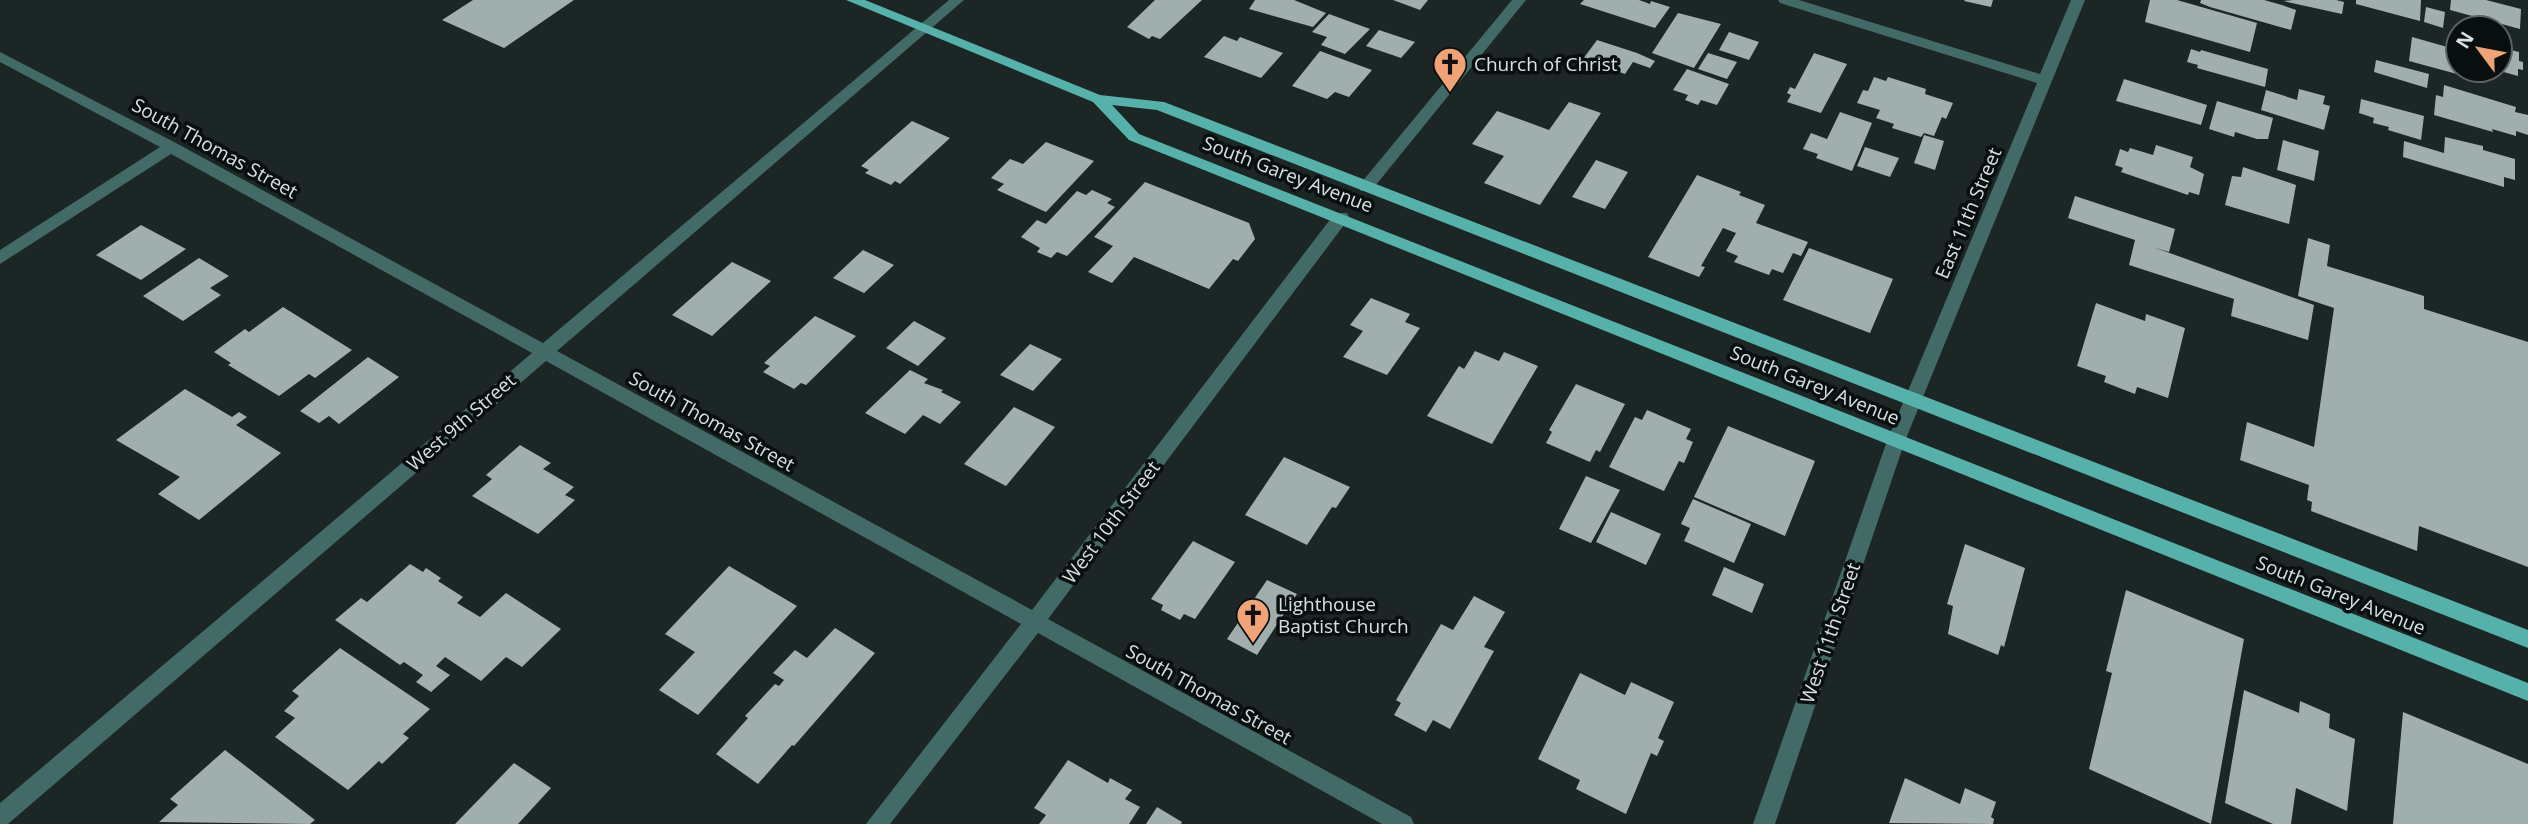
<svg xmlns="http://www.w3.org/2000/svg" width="2528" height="824" font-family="'Open Sans',sans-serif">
	<rect width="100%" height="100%" fill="#1b2625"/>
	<path fill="#a0afad" d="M473,0h101l-70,48 -62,-28z
		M1155,0h47l-42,39 -8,-3 -3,3 -22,-12z
		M1255,0h39l32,13 -13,14 -64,-18z
		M1393,0h35l-8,10z
		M1584,0h55l11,4 1,-3 19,6 -15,21 -75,-24z
		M1993,0l-2,7 -27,-6 1,-1z
		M2150,0h27l80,23 -7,29 -105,-30z
		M2201,0h63l18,5 14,5 -5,20 -81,-23 -10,-4z
		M2293,0h43l8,2 -2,12 -59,-13z
		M2356,0h65l-1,21 -64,-17z
		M2451,0h35l35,9 -1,20 -70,-19z
		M2426,7l19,5 -2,16 -19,-6z
		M1678,13l43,11 -27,44 -42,-15z
		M1329,14l41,15 -25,25 -24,-9 6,-8 -15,-5z
		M1379,30l36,12 -14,16 -35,-12z
		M1729,32l30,10 -10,18 -30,-10z
		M1224,36l13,5 3,-4 43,16 -22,25 -57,-21z
		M2412,37l46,13v20h10v7l-59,-16z
		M1597,40l40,13 18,8 -5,7 -17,-6 -8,12 -42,-15z
		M2500,47l19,5v9l4,1v8l-5,-1v7l-18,-5z
		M2191,49l9,3 1,-2 67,19 -3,18 -68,-19 1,-3 -11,-3z
		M1320,51l52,19 -23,27 -14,-5 -8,7 -35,-13z
		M1708,53l29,9 -10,17 -29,-10z
		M1814,53l33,11 -26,49 -34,-11 4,-7 -4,-2 3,-6 5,2z
		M2376,60l53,14 -2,14 -53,-16z
		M1687,69l42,15 -12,21 -16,-5 -3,5 -13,-5 3,-5 -15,-5z
		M1874,77l12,4 2,-4 38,12 -1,5 28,9 -7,16 -4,-2 -8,19 -10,-3 -3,4 -29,-9 2,-4 -18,-6 4,-8 -23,-7 6,-13 5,1z
		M2124,79l83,26 -6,20 -85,-24z
		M2444,85l72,22 -1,5 13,3v20l-12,-4v5l-24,-7 1,3 -59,-17 2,-20 7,2z
		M2299,89l26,7 -2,8 7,2 -6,24 -63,-20 5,-20 31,10z
		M2361,99l63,17 -3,24 -33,-10 1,-3 -16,-4 1,-5 -15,-5z
		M2217,101l56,17 -5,21h-11l-22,-7 -1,5 -25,-8z
		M1569,102l32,11 -61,92 -56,-22 20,-27 -32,-12 25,-33 52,19z
		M1840,112l32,11 -20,48 -36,-13 2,-4 -15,-5 8,-16 16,6z
		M912,121l38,17 -50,46 -5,-3 -4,4 -26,-12 4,-3 -8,-4z
		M1924,135l20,6 -9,29 -21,-7z
		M2445,137l38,9v4l32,9v21l-11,-3v10l-101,-30 1,-16 40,12z
		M2283,140l36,11 -5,30 -37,-11z
		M1046,142l48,19 -48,51 -49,-22 7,-6 -13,-6 19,-19 13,5z
		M2156,145l37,12 -3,10 14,7 -5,21 -10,-3 -1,3 -67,-23 2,-4 -8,-3 5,-16 8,3 2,-4 23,7z
		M1865,147l34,11 -9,19 -33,-11z
		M1596,160l32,12 -23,37 -33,-12z
		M2243,167l53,18 -7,39 -64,-19 7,-29 9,1z
		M1697,175l44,17 -2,3 26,10 -9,18 52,19 -7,14 -8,-3 -10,20 -11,-4 -3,6 -35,-13 4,-6 -12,-5 10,-18 -13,-5 -22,38 4,1 -6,10 -51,-20z
		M1145,182l104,41 6,16 -17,22 -5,-2 -24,30 -75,-32 -22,26 -24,-11 25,-26 -19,-9z
		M1092,190l20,9 -5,4 8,4 -48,49 -10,-4 -6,6 -14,-6 3,-4 -19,-11 16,-17 9,4 31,-33 9,4z
		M2075,196l100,33 -6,23 -16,-5 161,58 -6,35 -77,-24 3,-17 -105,-34 6,-25 -67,-22z
		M141,225l45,24 -45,31 -45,-25z
		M2308,238l22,7 -3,21 97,30v13l104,33v225l-109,-41 -2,25 -106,-40 1,-9 -5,-2 2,-15 -69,-25 7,-38 67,25 20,-139 -36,-12z
		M1809,248l84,31 -23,54 -87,-33z
		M863,250l31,15 -30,28 -31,-15z
		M199,258l30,18 -19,12 11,7 -38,26 -40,-25z
		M732,262l39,19 -59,55 -40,-21z
		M1371,298l39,16 -5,8 15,6 -33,47 -44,-18 20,-26 -13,-6z
		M2096,303l49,18 1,-7 39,14 -17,70 -31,-11 -2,7 -31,-12 2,-6 -29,-10z
		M283,307l69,43 -37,28 -6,-4 -30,22 -51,-31 3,-2 -17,-11 31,-23 4,3z
		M815,316l41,20 -50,49 -5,-2 -7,6 -31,-17 7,-6 -6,-3z
		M914,321l32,17 -28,28 -32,-18z
		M1030,344l32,15 -29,32 -33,-16z
		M1475,351l24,10 5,-9 34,14 -46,78 -65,-28 32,-50 5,3z
		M368,357l31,20 -60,47 -10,-8 -10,7 -19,-12z
		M910,370l18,9 -4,4 19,7 -2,2 20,10 -21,22 -17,-9 -18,19 -40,-21z
		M1576,384l49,20 -25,48 -4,-2 -6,12 -44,-19 6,-11 -3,-2z
		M185,389l47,28 7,-5 8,5 -11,8 45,28 -82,67 -41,-26 22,-17 -64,-37z
		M1014,407l41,20 -49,59 -42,-22z
		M1647,410l44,19 -5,10 7,3 -9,21 -5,-2 -15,30 -55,-24 26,-50 7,3z
		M1728,426l87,35 -30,75 -91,-39z
		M520,445l31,18 -8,6 31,18 -9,8 10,5 -37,34 -66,-38 20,-17 -6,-4z
		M1284,457l66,30 -14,21 -4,-1 -25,38 -62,-30z
		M1586,476l34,14 -29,53 -32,-14z
		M1693,499l58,25 -17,39 -50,-22 6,-13 -9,-4z
		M1611,512l50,22 -15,31 -50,-23z
		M1193,541l42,21 -40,57 -11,-5 -4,6 -19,-10 2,-5 -12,-6z
		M1965,544l60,24 -21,79 -3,-2 -3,10 -50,-21 5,-28 -6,-2z
		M410,564l13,8 3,-4 15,10 -3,3 25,16 -6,6 23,14 26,-24 55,36 -39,38 -16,-10 -25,24 -36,-24 -9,9 14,9 -19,17 -15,-10 7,-7 -19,-13 -4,3 -65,-45 26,-22 6,4z
		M729,566l68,40 -99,109 -39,-25 36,-38 -30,-18z
		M1724,567l40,17 -12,29 -40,-18z
		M1267,580l30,14 -40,61 -30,-16z
		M2126,590l118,49 -33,185 -122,-55 23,-96 -6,-2z
		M1474,596l31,16 -21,35 10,4 -44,78 -17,-9 -7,12 -32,-17 7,-12 -5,-3 45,-76 12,6z
		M835,628l40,25 -81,93 -2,-1 -34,39 -42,-30 32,-36 -3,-2 30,-32 4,2 5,-6 -11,-7 22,-23 12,8z
		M340,648l90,61 -27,25 6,4 -27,26 -3,-3 -31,29 -73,-53 20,-19 -11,-7 15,-15 -7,-5z
		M1580,673l45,22 6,-13 43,20 -16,36 6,3 -7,15 -6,-3 -25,61 -50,-25 4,-9 -42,-21z
		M2244,690l55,23 1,-12 30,13 -1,14 26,11 -8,72 -51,-23 -5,36h-18l-48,-21z
		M2403,712l125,52v60h-135z
		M225,750l90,70 -5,4 -151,-2 19,-17 -8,-6z
		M1068,760l40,23 2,-5 22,12 -7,9 15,8 -11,17h-90l7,-9 -12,-7z
		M514,763l37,25 -33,36h-63z
		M1905,778l55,26 5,-16 31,14 -5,15 3,2 -1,5 -104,-1z
		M1157,807l25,15 -1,2h-35z"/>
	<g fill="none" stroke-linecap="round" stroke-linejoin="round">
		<path fill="#426a67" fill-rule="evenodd" d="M949,0h15l-407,351 475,259 303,-397h12l2,4 -2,4 -299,398 363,198 3,7h-32l-344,-191 -148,191h-24l155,-200 -475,-263 -538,463h-8v-21l532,-450 -361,-199 -171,110v-14l160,-103 -160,-85v-10l176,91 367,200z
			M1512,0h14l-155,191h-10l-3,-4 3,-4z
			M1778,0h21l241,74 31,-74h14l-180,441 -130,383h-22l134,-383 150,-358 -257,-80z"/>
		<path fill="#57b1ab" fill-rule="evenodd" d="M846,0h19l235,95 64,7 1364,528v18l-1371,-538 -45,-5 27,29 1389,549v18l-1399,-561 -36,-38z"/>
	</g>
	<defs>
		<symbol id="church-pin" viewBox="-11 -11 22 30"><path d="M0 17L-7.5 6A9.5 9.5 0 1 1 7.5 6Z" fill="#efa376" stroke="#090e0e"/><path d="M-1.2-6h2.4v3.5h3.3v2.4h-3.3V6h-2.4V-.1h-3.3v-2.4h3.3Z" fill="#111"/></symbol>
	</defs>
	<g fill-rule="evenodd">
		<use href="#church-pin" x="1431" y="45" width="38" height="52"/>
		<use href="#church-pin" x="1234" y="596" width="38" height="52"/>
	</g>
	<g text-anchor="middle" stroke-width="7" stroke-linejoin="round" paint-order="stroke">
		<g font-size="19" fill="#d9e0e0" stroke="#090e0e" text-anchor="start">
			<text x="1474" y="71">Church of Christ</text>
			<text x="1278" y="611">Lighthouse<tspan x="1278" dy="22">Baptist Church</tspan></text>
		</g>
		<g font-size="19" fill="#d9e0e0" stroke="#090e0e">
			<text transform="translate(215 148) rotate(29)" y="7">South Thomas Street</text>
			<text transform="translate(1288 174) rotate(21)" y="7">South Garey Avenue</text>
			<text transform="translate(1968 213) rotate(-67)" y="7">East 11th Street</text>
			<text transform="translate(1815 385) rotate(22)" y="7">South Garey Avenue</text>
			<text transform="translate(712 421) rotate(29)" y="7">South Thomas Street</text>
			<text transform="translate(461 422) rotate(-41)" y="7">West 9th Street</text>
			<text transform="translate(1111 522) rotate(-53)" y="7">West 10th Street</text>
			<text transform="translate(2341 595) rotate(22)" y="7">South Garey Avenue</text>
			<text transform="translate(1830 633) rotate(-71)" y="7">West 11th Street</text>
			<text transform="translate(1209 694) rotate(29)" y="7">South Thomas Street</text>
		</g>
	</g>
	<g transform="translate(2479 49) rotate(302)"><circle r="33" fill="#090e0e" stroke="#5c6262" stroke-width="2"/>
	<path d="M0-5L12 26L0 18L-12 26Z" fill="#efa376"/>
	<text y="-10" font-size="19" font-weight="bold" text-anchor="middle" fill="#d9e0e0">N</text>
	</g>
</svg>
